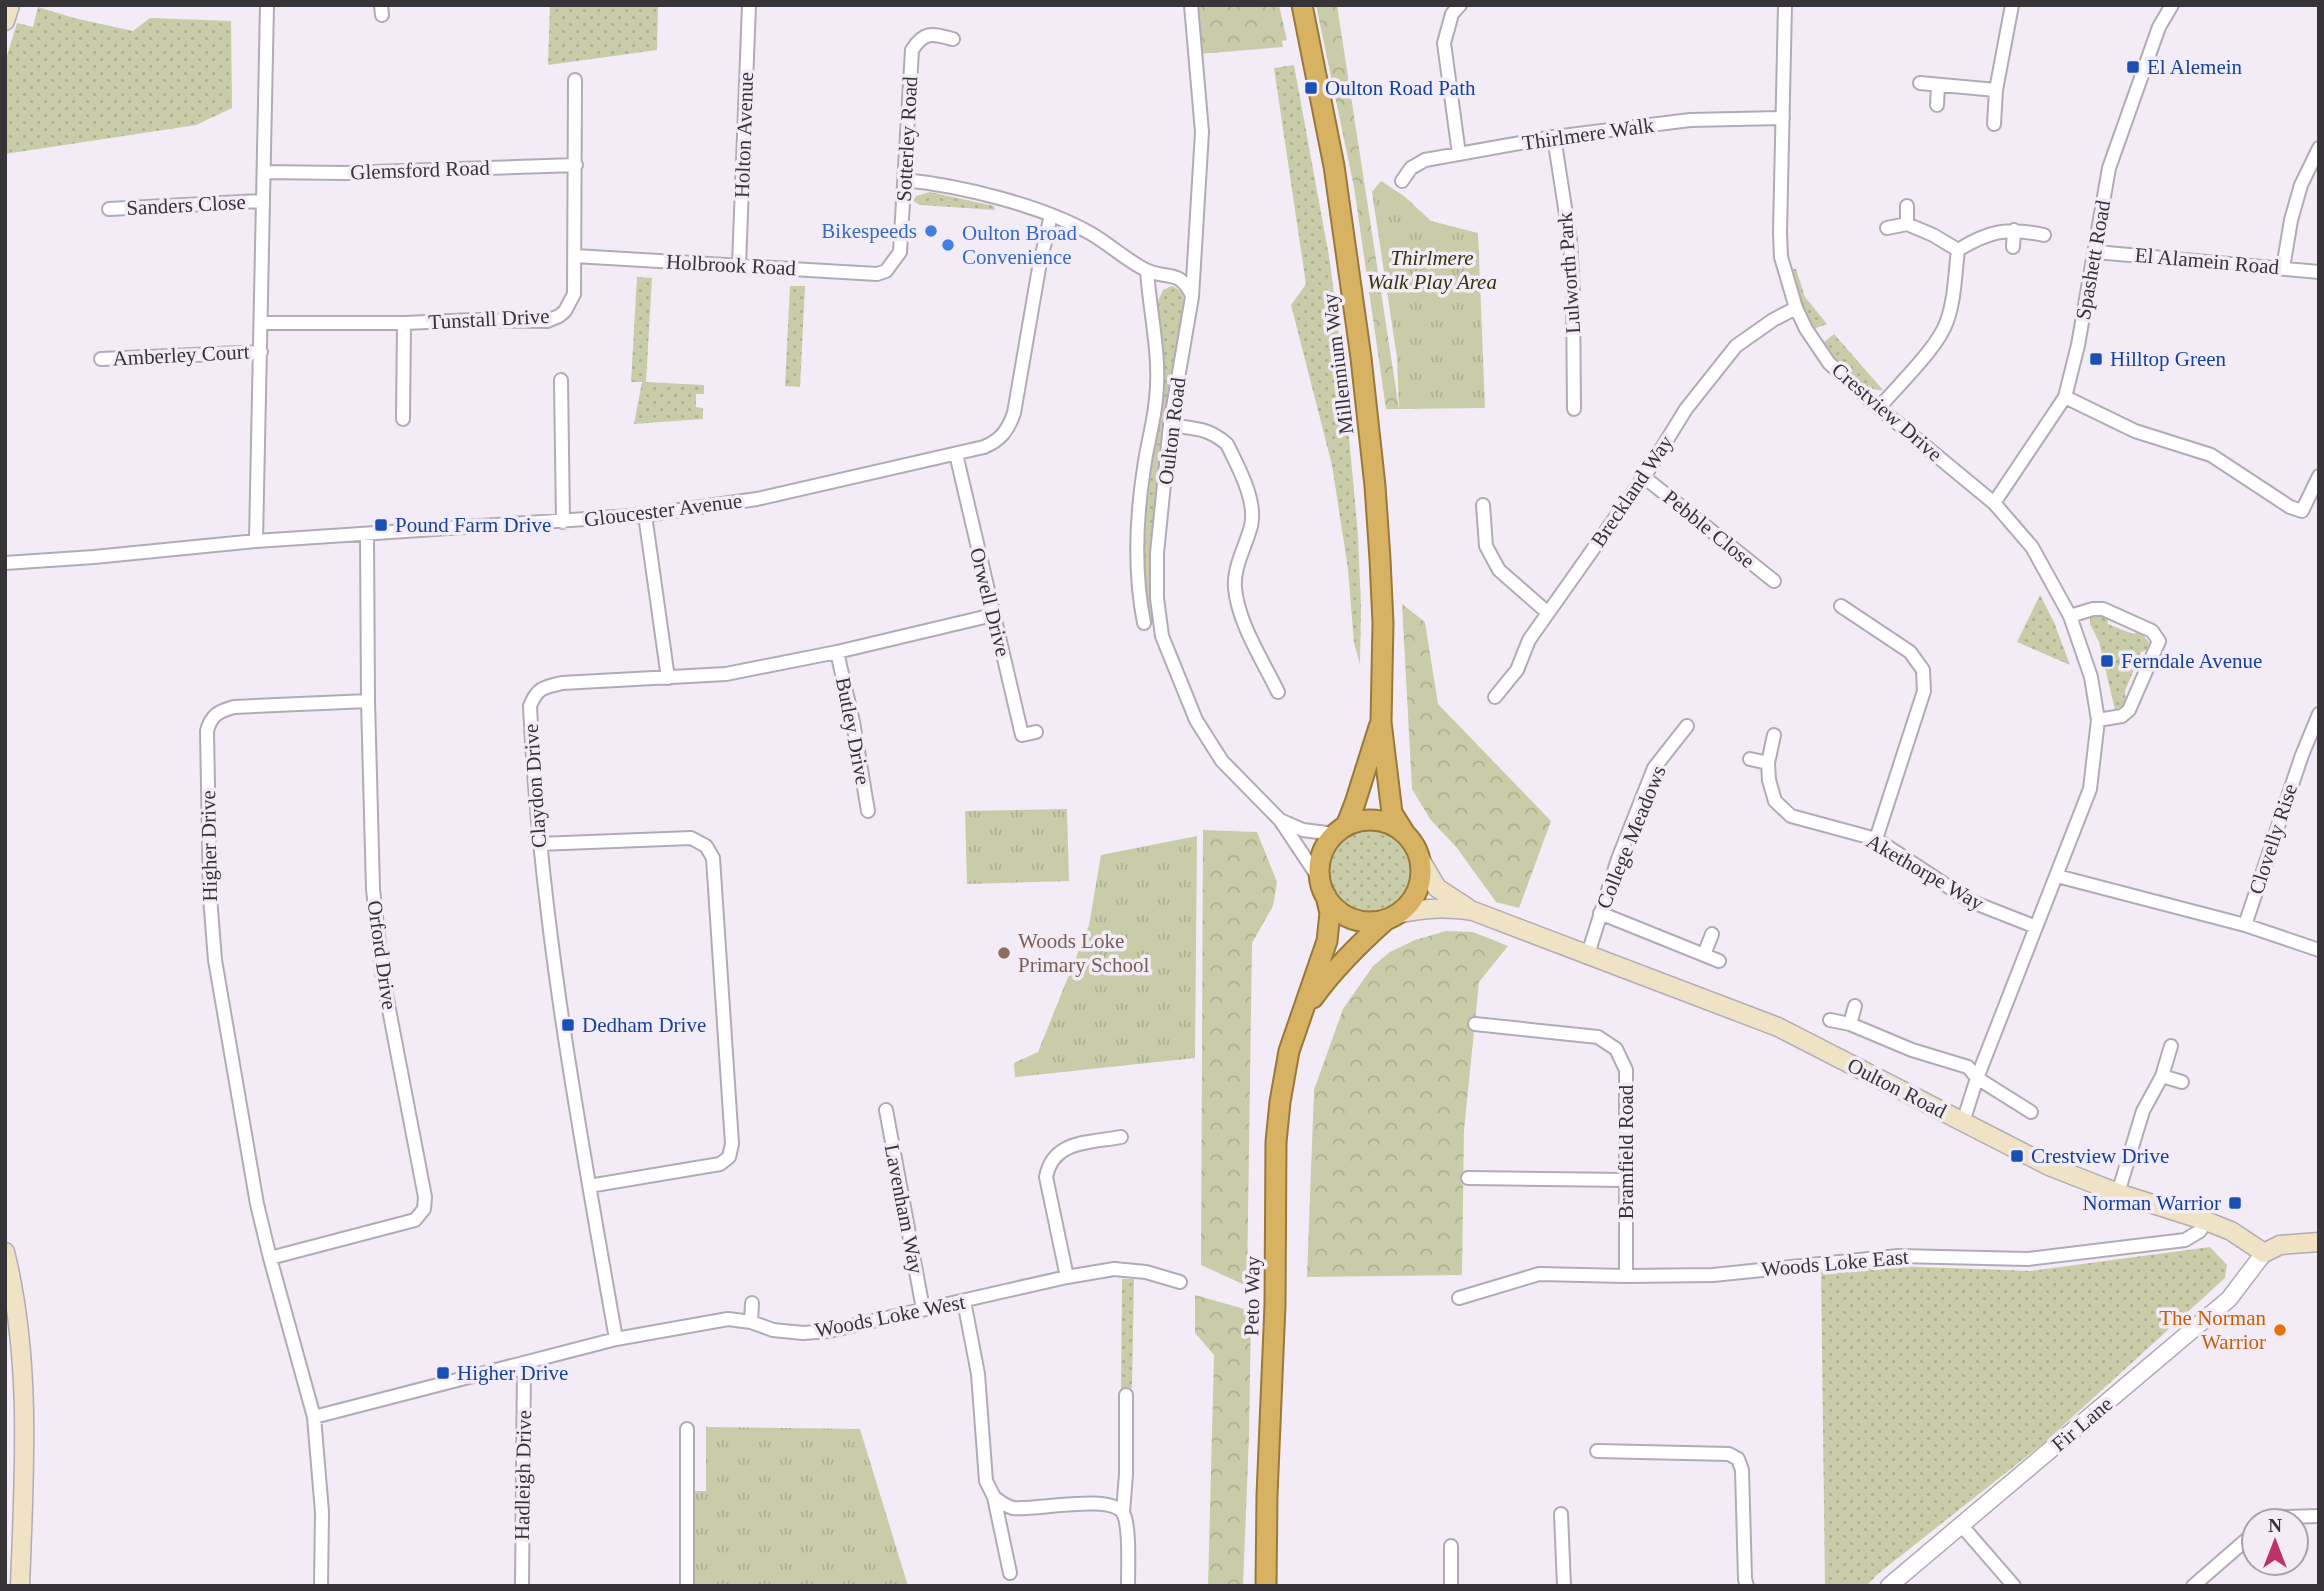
<svg xmlns="http://www.w3.org/2000/svg" width="2324" height="1591" font-family="Georgia,serif">
	<defs>
		<pattern id="grass-dots" width="8" height="8" patternUnits="userSpaceOnUse" patternTransform="scale(1.75)"><rect width="8" height="8" fill="#c9cca8"/><path d="M2 2h.1M6 6h.1" fill="none" stroke="#adb091" stroke-width="1.8" stroke-linecap="round"/></pattern>
		<pattern id="forest-crowns" width="20" height="18" patternUnits="userSpaceOnUse" patternTransform="scale(1.75)"><rect width="20" height="18" fill="#c9cca8"/><path d="M2 6a3 3 0 1 1 6 0M12 15a3 3 0 1 1 6 0" fill="none" stroke="#adb091"/></pattern>
		<pattern id="park-tufts" width="24" height="20" patternUnits="userSpaceOnUse" patternTransform="scale(1.75)"><rect width="24" height="20" fill="#c9cca8"/><path d="M3 7l-1-3M5 7V3M7 7l1-3M15 17l-1-3M17 17v-4M19 17l1-3" fill="none" stroke="#adb091"/></pattern>
	</defs>
	<rect width="100%" height="100%" fill="#f3ecf7"/>
	<path fill="url(#grass-dots)" d="M550,5h108l-1,45 -109,15z
		M38,7l36,11 59,13 17,-13 81,3 1,87 -36,17 -191,29v-92l12,-39 16,4z
		M1294,65l36,197 12,99 16,174 3,72 -1,57 -6,-21 -6,-74 -16,-104 -41,-160 15,-21 -32,-216z
		M930,192l64,14 1,4 -75,-5 -7,-4 3,-5z
		M1792,269h4l9,28 22,27 -13,5 -10,-18z
		M637,277l15,1 -6,104 58,3v9h-8v13l7,1v11l-69,5 8,-42h-11z
		M790,286h15l-5,101 -15,-1z
		M1172,286c8,3 11,9 13,17 -17,105 -42,212 -30,319l-5,1 -6,-52v-45l21,-154 -7,-71 5,-11z
		M1834,334l49,56c-22,3 -47,-31 -60,-47z
		M2040,595l14,27 16,43 -53,-23z
		M2100,614l7,3 1,7 25,10 6,-3 10,11 -2,8 -6,2 -16,39 1,13 -11,6 -16,-68 -9,-18v-9z
		M1330 871a41 41 0 1 1 82 0a41 41 0 1 1-82 0Z
		M2210,1247l17,18 -2,13 -179,163 -167,132 -13,13h-41l-4,-315 74,-5 136,5z
		M1122,1279h12l-2,109h-11z"/>
	<path fill="url(#forest-crowns)" d="M1196,5h83l8,35 -5,1 1,6 -84,7z
		M1316,5h21l62,404h-13l-32,-222z
		M1402,604l23,18 13,82 113,117 -32,87 -23,-6 -39,-54 -27,-29 -18,-30z
		M1203,830l54,2 20,50 -4,24 -21,37 -5,343 -46,-21z
		M1446,931l27,1 35,14 -29,36 -15,148 -2,145 -155,2 7,-187 29,-81 30,-43 17,-14 25,-12z
		M1195,1295l56,16 -2,125 -6,150h-35l6,-231 -19,-22z"/>
	<path fill="url(#park-tufts)" d="M1381,181l23,15 27,25 47,12 7,175 -86,1 -2,-51 -25,-166z
		M1067,809l2,72 -102,3 -2,-73z
		M1197,836l-2,222 -180,19 -1,-14 24,-11 51,-127 12,-70z
		M706,1427l154,2 48,157h-214v-95h12z"/>
	<g fill="none" stroke-linecap="round" stroke-linejoin="round">
		<defs>
			<path id="minor" d="M381,5l1,10
				M1191,5l11,127 -10,165 -22,128 -13,128v45l5,38 34,84 26,41 58,59 40,60
				M1785,5l-5,227 1,25 15,51 10,21 23,34 50,45 115,95 38,44 38,69 21,61 7,43 -8,69 -113,289 -14,44
				M1920,83l76,7
				M1937,105l1,-20
				M1994,124l2,-34 16,-85
				M1554,137l16,103 3,53 1,116
				M1459,154l-15,-111 8,-29 8,-9
				M264,172l81,1 231,-8
				M905,180c57,6 135,25 185,53 19,11 35,26 54,36 22,12 35,-2 48,27
				M1402,181l9,-13 14,-8 129,-23 136,-17 93,-2
				M109,209l154,-8
				M1907,224v-18
				M1887,228l20,-4 26,11 25,15c31,-19 49,-23 86,-15
				M2013,247l1,-17
				M2096,252l223,20
				M575,256l302,18 9,-3 14,-19 12,-202c13,-20 21,-16 41,-11
				M739,265l10,-260
				M2283,268l8,-48 10,-35 18,-37
				M261,323h143l71,-3 72,1 12,-5 6,-5 9,-17 1,-214
				M101,359l160,-7
				M561,380l2,142
				M2065,397l70,34 76,24 79,52 12,4 17,-35
				M1879,408c19,-23 59,-60 68,-87 8,-23 8,-47 11,-71
				M403,419l1,-96
				M1170,425c25,4 37,2 57,19 11,23 30,56 24,82 -5,20 -18,41 -16,62 3,35 28,73 43,104
				M956,454l66,281 14,-3
				M1644,477l130,104
				M1994,503l71,-106 13,-52 31,-177 50,-141 13,-22
				M1483,505l3,41 13,24 49,43
				M645,515l23,163
				M256,541l11,-536
				M5,563l89,-6 162,-16 389,-26 112,-16 227,-52c17,-7 24,-17 30,-34l25,-145 12,-53
				M1841,606l69,46 13,18 1,21 -48,148
				M2070,616l23,-7h10l49,22 7,10 -30,69 -7,6 -24,4
				M1144,623c-10,-51 -8,-104 0,-155 3,-23 10,-46 12,-69 5,-43 -6,-85 -9,-128
				M837,652l16,70 15,89
				M1495,697l22,-27 12,-30 115,-163 42,-68 50,-63 37,-26 23,-12
				M1774,735l-6,28 1,17 6,21 16,15 85,23 94,62 66,26
				M1750,759l18,4
				M1280,820l23,10 31,4
				M539,844l152,-6 15,8 7,12 19,286 -3,13 -9,7 -131,22
				M2057,876l188,49 74,25
				M1600,913l119,48
				M2245,925l57,-170 17,-41
				M1588,954l30,-95 36,-91 33,-42
				M1704,955l8,-21
				M1830,1020l20,4 62,26 56,17 9,11 54,34
				M1475,1024l123,13 18,12 10,21v206
				M1850,1024l5,-18
				M2162,1076l20,6
				M886,1110l37,199
				M1468,1178l158,2
				M2118,1193l25,-82 19,-35 9,-30
				M270,1258l145,-38 9,-11 1,-12 -43,-224 -9,-84 -5,-188 -1,-167
				M1067,1277l-21,-100c7,-37 43,-34 75,-40
				M1459,1298l80,-24 87,2 87,-1 185,-19 130,3 157,-19 15,-9 6,-10
				M964,1301l14,73 8,107 8,16 16,76
				M751,1322l1,-19
				M616,1339c-37,-210 -76,-419 -86,-633 7,-18 14,-19 32,-23l164,-9 111,-22 156,-37
				M314,1417l302,-78 112,-20 23,3 22,8 30,3 26,-2 238,-54 47,-8 32,3 34,10
				M687,1429v157
				M1597,1451l132,3 9,5 4,11 3,109 2,7
				M994,1497c6,5 12,9 19,11 22,3 102,-16 111,7 6,14 4,54 4,71
				M1123,1512l3,-38v-79
				M1561,1514l3,72
				M2276,1521l9,-4 34,-1
				M1962,1526l52,60
				M1451,1546v40
				M321,1586l1,-74 -8,-95 -44,-159 -13,-54 -42,-244 -5,-63 -3,-166c4,-16 12,-20 27,-24l134,-6
				M522,1586l2,-223
				M2193,1586l61,-53"/>
			<path id="tertiary" d="M1889,1586l340,-287 35,-46"/>
			<path id="secondary" d="M5,21l5,-16
				M1420,859l17,29 31,20
				M1397,914c29,-6 47,-7 76,-3l305,116 271,139 69,27 88,28 25,10 33,22 16,-8 39,-3
				M5,1252c27,109 19,223 15,334"/>
			<path id="trunk" d="M1302,5l32,161 27,192 14,128 5,73 3,64 -2,99 11,91 12,19
				M1319 871a51 51 0 1 1 102 0a51 51 0 1 1-102 0Z
				M1346,826l9,-23 24,-76
				M1313,998c21,-29 46,-54 73,-78
				M1266,1586l1,-91 8,-190 1,-163 4,-40 9,-51 38,-110 3,-28 -4,-17"/>
		</defs>
		<use href="#minor" stroke="#b2abb6" stroke-width="16"/>
		<use href="#tertiary" stroke="#b2abb6" stroke-width="19"/>
		<use href="#secondary" stroke="#b2abb6" stroke-width="21"/>
		<use href="#trunk" stroke="#98793a" stroke-width="23"/>
		<use href="#minor" stroke="#fff" stroke-width="12"/>
		<use href="#tertiary" stroke="#fff" stroke-width="16"/>
		<use href="#secondary" stroke="#f0e2c4" stroke-width="18"/>
		<use href="#trunk" stroke="#d6b262" stroke-width="19"/>
	</g>
	<g fill="#1a4fb4" stroke="#f3ecf7" stroke-width="2.5">
		<rect x="2126" y="60" width="14" height="14" rx="3.5"/>
		<rect x="1304" y="81" width="14" height="14" rx="3.5"/>
		<rect x="2089" y="352" width="14" height="14" rx="3.5"/>
		<rect x="374" y="518" width="14" height="14" rx="3.5"/>
		<rect x="2100" y="654" width="14" height="14" rx="3.5"/>
		<rect x="561" y="1018" width="14" height="14" rx="3.5"/>
		<rect x="2010" y="1149" width="14" height="14" rx="3.5"/>
		<rect x="2228" y="1196" width="14" height="14" rx="3.5"/>
		<rect x="436" y="1366" width="14" height="14" rx="3.5"/>
	</g>
	<g fill="#3f7fe0" stroke="#f3ecf7" stroke-width="2.5">
		<circle cx="931" cy="231" r="7"/>
		<circle cx="948" cy="245" r="7"/>
	</g>
	<circle fill="#8d6e63" stroke="#f3ecf7" stroke-width="2.5" cx="1004" cy="953" r="7"/>
	<circle fill="#e8710a" stroke="#f3ecf7" stroke-width="2.5" cx="2280" cy="1330" r="7"/>
	<g text-anchor="middle" stroke-width="7" stroke-linejoin="round" paint-order="stroke">
		<g font-size="21" fill="#164399" stroke="#f3ecf7" text-anchor="start">
			<text x="2147" y="74">El Alemein</text>
			<text x="1325" y="95">Oulton Road Path</text>
			<text x="2110" y="366">Hilltop Green</text>
			<text x="395" y="532">Pound Farm Drive</text>
			<text x="2121" y="668">Ferndale Avenue</text>
			<text x="582" y="1032">Dedham Drive</text>
			<text x="2031" y="1163">Crestview Drive</text>
			<text x="2221" y="1210" text-anchor="end">Norman Warrior</text>
			<text x="457" y="1380">Higher Drive</text>
		</g>
		<g font-size="21" fill="#373438" stroke="#f3ecf7">
			<text transform="translate(1588 134) rotate(-8)" y="7">Thirlmere Walk</text>
			<text transform="translate(744 135) rotate(-88)" y="7">Holton Avenue</text>
			<text transform="translate(907 139) rotate(-87)" y="7">Sotterley Road</text>
			<text transform="translate(420 170) rotate(-2)" y="7">Glemsford Road</text>
			<text transform="translate(186 205) rotate(-3)" y="7">Sanders Close</text>
			<text transform="translate(2093 260) rotate(-80)" y="7">Spashett Road</text>
			<text transform="translate(2207 261) rotate(5)" y="7">El Alamein Road</text>
			<text transform="translate(731 265) rotate(3)" y="7">Holbrook Road</text>
			<text transform="translate(1569 273) rotate(-94)" y="7">Lulworth Park</text>
			<text transform="translate(489 319) rotate(-3)" y="7">Tunstall Drive</text>
			<text transform="translate(181 355) rotate(-3)" y="7">Amberley Court</text>
			<text transform="translate(1338 364) rotate(-97)" y="7">Millennium Way</text>
			<text transform="translate(1887 412) rotate(41)" y="7">Crestview Drive</text>
			<text transform="translate(1172 431) rotate(-83)" y="7">Oulton Road</text>
			<text transform="translate(1632 491) rotate(-56)" y="7">Breckland Way</text>
			<text transform="translate(663 510) rotate(-7)" y="7">Gloucester Avenue</text>
			<text transform="translate(1709 529) rotate(39)" y="7">Pebble Close</text>
			<text transform="translate(990 602) rotate(76)" y="7">Orwell Drive</text>
			<text transform="translate(853 731) rotate(79)" y="7">Butley Drive</text>
			<text transform="translate(535 786) rotate(-94)" y="7">Claydon Drive</text>
			<text transform="translate(1631 837) rotate(-68)" y="7">College Meadows</text>
			<text transform="translate(2273 839) rotate(-72)" y="7">Clovelly Rise</text>
			<text transform="translate(209 846) rotate(-91)" y="7">Higher Drive</text>
			<text transform="translate(1925 872) rotate(30)" y="7">Akethorpe Way</text>
			<text transform="translate(382 955) rotate(82)" y="7">Orford Drive</text>
			<text transform="translate(1897 1088) rotate(27)" y="7">Oulton Road</text>
			<text transform="translate(1626 1152) rotate(-90)" y="7">Bramfield Road</text>
			<text transform="translate(904 1209) rotate(79)" y="7">Lavenham Way</text>
			<text transform="translate(1835 1263) rotate(-5)" y="7">Woods Loke East</text>
			<text transform="translate(1252 1296) rotate(-89)" y="7">Peto Way</text>
			<text transform="translate(890 1316) rotate(-11)" y="7">Woods Loke West</text>
			<text transform="translate(2082 1424) rotate(-40)" y="7">Fir Lane</text>
			<text transform="translate(523 1475) rotate(-89)" y="7">Hadleigh Drive</text>
		</g>
		<g font-size="21" fill="#366cbe" stroke="#f3ecf7" text-anchor="end">
			<text x="917" y="238">Bikespeeds</text>
			<text x="962" y="240" text-anchor="start">Oulton Broad<tspan x="962" dy="24">Convenience</tspan></text>
		</g>
		<g font-size="21" font-style="italic" fill="#323309" stroke="#f3ecf7">
			<text x="1432" y="265">Thirlmere<tspan x="1432" dy="24">Walk Play Area</tspan></text>
		</g>
		<g font-size="21" fill="#785e54" stroke="#f3ecf7" text-anchor="start">
			<text x="1018" y="948">Woods Loke<tspan x="1018" dy="24">Primary School</tspan></text>
		</g>
		<g font-size="21" fill="#c56008" stroke="#f3ecf7" text-anchor="end">
			<text x="2266" y="1325">The Norman<tspan x="2266" dy="24">Warrior</tspan></text>
		</g>
	</g>
	<rect width="2324" height="1591" fill="none" stroke="#373438" stroke-width="14"/>
	<g transform="translate(2275 1542)"><circle r="33" fill="#f3ecf7" stroke="#a8a2ab" stroke-width="2"/>
	<path d="M0-5L12 26L0 18L-12 26Z" fill="#bd3269"/>
	<text y="-10" font-size="19" font-weight="bold" text-anchor="middle" fill="#373438">N</text>
	</g>
</svg>
